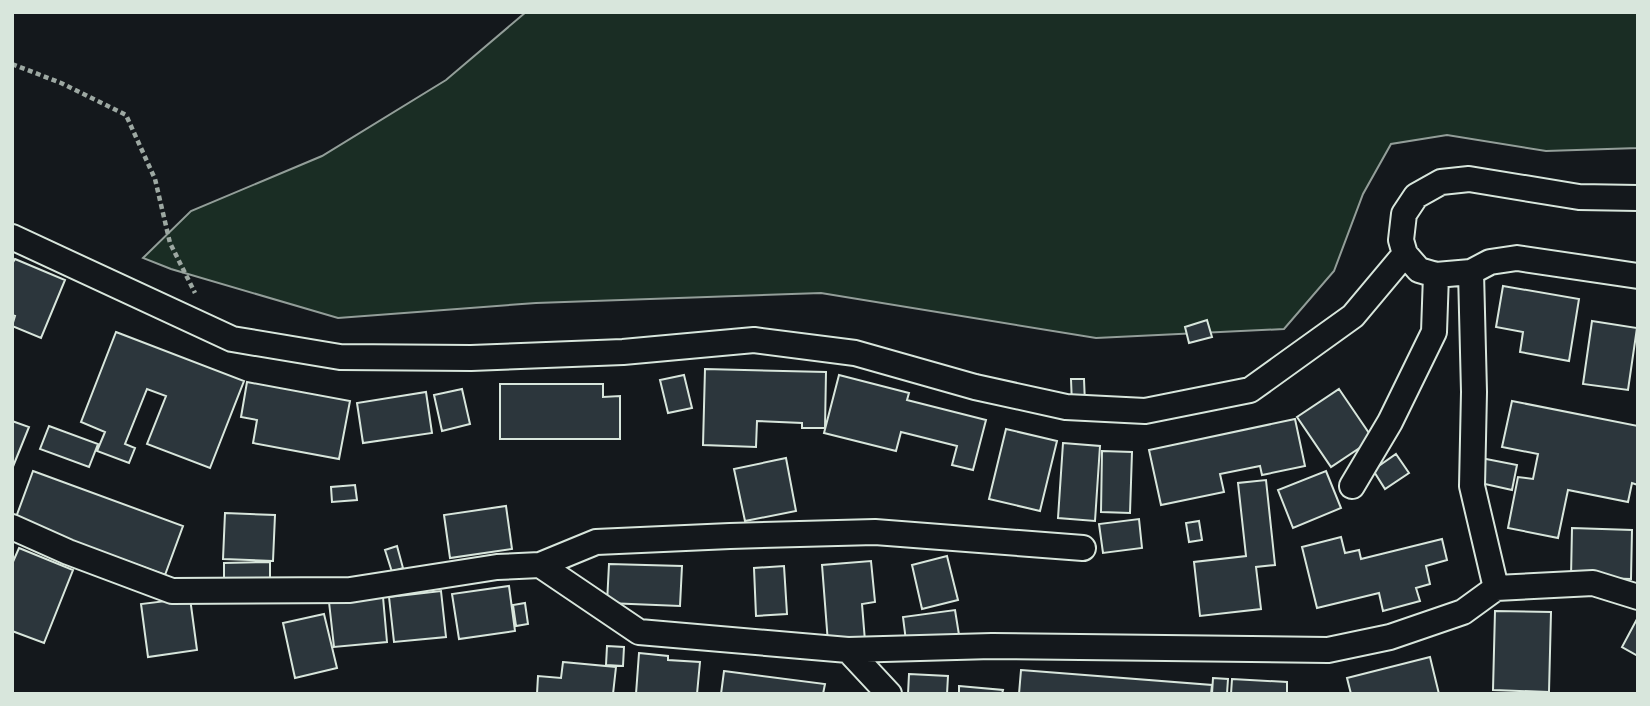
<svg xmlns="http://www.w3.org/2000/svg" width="1650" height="706" font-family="Overpass,sans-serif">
	<rect width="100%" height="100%" fill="#14181c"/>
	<path fill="#1a2d24" stroke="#939e99" stroke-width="2" d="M526,12h1112v136l-92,3 -99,-16 -56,9 -28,50 -29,77 -50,58 -188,9 -275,-45 -285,10 -198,15 -167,-49 -28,-11 48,-47 131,-55 124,-76z"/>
	<path fill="#2c363c" stroke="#d8e6dc" stroke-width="2" d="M15,259l50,21 -24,58 -29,-12 3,-10 -3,-1v-51z
		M1503,286l76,13 -10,62 -49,-9 3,-20 -27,-5z
		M1207,320l5,17 -23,6 -4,-16z
		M1592,321l45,7 -9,62 -45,-6z
		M116,332l128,49 -34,87 -63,-24 19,-48 -19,-7 -22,55 10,4 -6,15 -32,-12 8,-19 -24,-10z
		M705,369l121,3 -1,56h-23v-5l-45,-2 -1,26 -53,-2z
		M684,375l8,33 -24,5 -8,-33z
		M839,375l70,18 -2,7 79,20 -13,50 -21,-5 5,-19 -56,-14 -5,19 -72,-18z
		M1071,379h13l1,25 -13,1z
		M247,382l103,19 -11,58 -86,-16 4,-23 -16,-3z
		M500,384h103v13l17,-1v43h-120z
		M462,389l8,35 -28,7 -8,-36z
		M1339,389l34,50 -42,28 -34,-50z
		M426,392l6,41 -69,10 -6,-40z
		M1512,401l126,25v59l-6,-2 -4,19 -60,-12 -10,48 -50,-10 10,-51 15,2 5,-25 -36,-7z
		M1295,419l10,47 -43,9 -2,-9 -40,8 4,18 -63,13 -12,-55z
		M12,421l17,6 -17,42z
		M49,426l49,18 -9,23 -49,-18z
		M1006,429l51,12 -17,70 -51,-12z
		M1063,443l37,3 -5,75 -37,-3z
		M1102,451l30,1 -2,61 -29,-1z
		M1396,454l13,19 -24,16 -12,-19z
		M786,458l10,53 -51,10 -11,-52z
		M1481,458l36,7 -5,25 -36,-8z
		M33,471l150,55 -18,49 -150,-55z
		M1326,471l15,37 -48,20 -15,-38z
		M1266,480l9,85 -19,2 5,42 -61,7 -6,-54 52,-6 -8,-73z
		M355,485l2,15 -25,2 -1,-15z
		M506,506l6,43 -62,9 -6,-43z
		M225,513l50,2 -2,46 -50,-2z
		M1139,519l3,29 -39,5 -4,-29z
		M1199,521l3,19 -13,2 -3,-19z
		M1572,528l60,2 -1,49 -60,-2z
		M1341,537l4,16 14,-3 2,9 81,-20 5,21 -21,6 4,18 -14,4 4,13 -37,10 -4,-18 -62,15 -15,-61z
		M397,546l6,22 -11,4 -7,-22z
		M19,548l54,22 -29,73 -32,-12v-67z
		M947,556l11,44 -36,9 -10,-44z
		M871,561l4,41 -13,2 3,37 -37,2 -6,-78z
		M270,562v18l-46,2v-19z
		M609,564l73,2 -2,40 -73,-3z
		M784,566l3,48 -31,2 -2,-48z
		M509,586l6,45 -56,8 -7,-45z
		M441,591l5,46 -52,5 -5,-45z
		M383,597l4,45 -53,5 -5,-45z
		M190,598l7,52 -49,7 -7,-53z
		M525,603l3,21 -12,2 -3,-21z
		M955,610l5,31h-54l-3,-24z
		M1495,611l56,1 -2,80 -56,-2z
		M324,614l13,54 -42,10 -12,-55z
		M1637,619h1v37l-16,-9z
		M607,646l17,1 -1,19 -17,-1z
		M639,653l29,3v4l32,2 -3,32h-61z
		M1430,657l9,37h-88l-4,-16z
		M563,662l53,5 -3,27h-76l1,-18 23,2z
		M1021,670l191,15 -1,9h-192z
		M724,671l101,13 -2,10h-102z
		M909,674l39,2 -1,18h-39z
		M1213,678l15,1 -1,15h-15z
		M1232,679l55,3v12h-56z
		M959,686l44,4 -1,4h-43z"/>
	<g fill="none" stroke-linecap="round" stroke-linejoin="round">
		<defs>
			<path id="street" d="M1638,198l-59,-1 -110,-18 -28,3 -25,14 -12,18 -3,26 4,14 14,16 17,5 35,-3 19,-10 27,-4 121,18
				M12,237l220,102 108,18 131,1 152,-6 131,-12 101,13 120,34 91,20 79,4 105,-21 103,-74 52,-62
				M1352,486l38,-64 44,-90 2,-57
				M12,527l56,25 104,39 178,-1 147,-23 43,-2 56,-23 134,-6 145,-4 208,16
				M540,565l99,67 209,18 144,-4 336,4 62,-13 73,-25 33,-24 -24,-102 2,-94 -3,-120
				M1496,588l97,-5 45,14
				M848,650l41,44"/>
		</defs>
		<use href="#street" stroke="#d8e6dc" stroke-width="28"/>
		<path stroke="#9da8a2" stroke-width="4.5" stroke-dasharray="5 3.5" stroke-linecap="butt" d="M12,64l49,19 65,32 29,64 15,64 25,50"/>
		<use href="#street" stroke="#14181c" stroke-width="24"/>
	</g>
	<rect width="1650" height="706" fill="none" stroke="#d8e6dc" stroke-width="28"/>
</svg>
